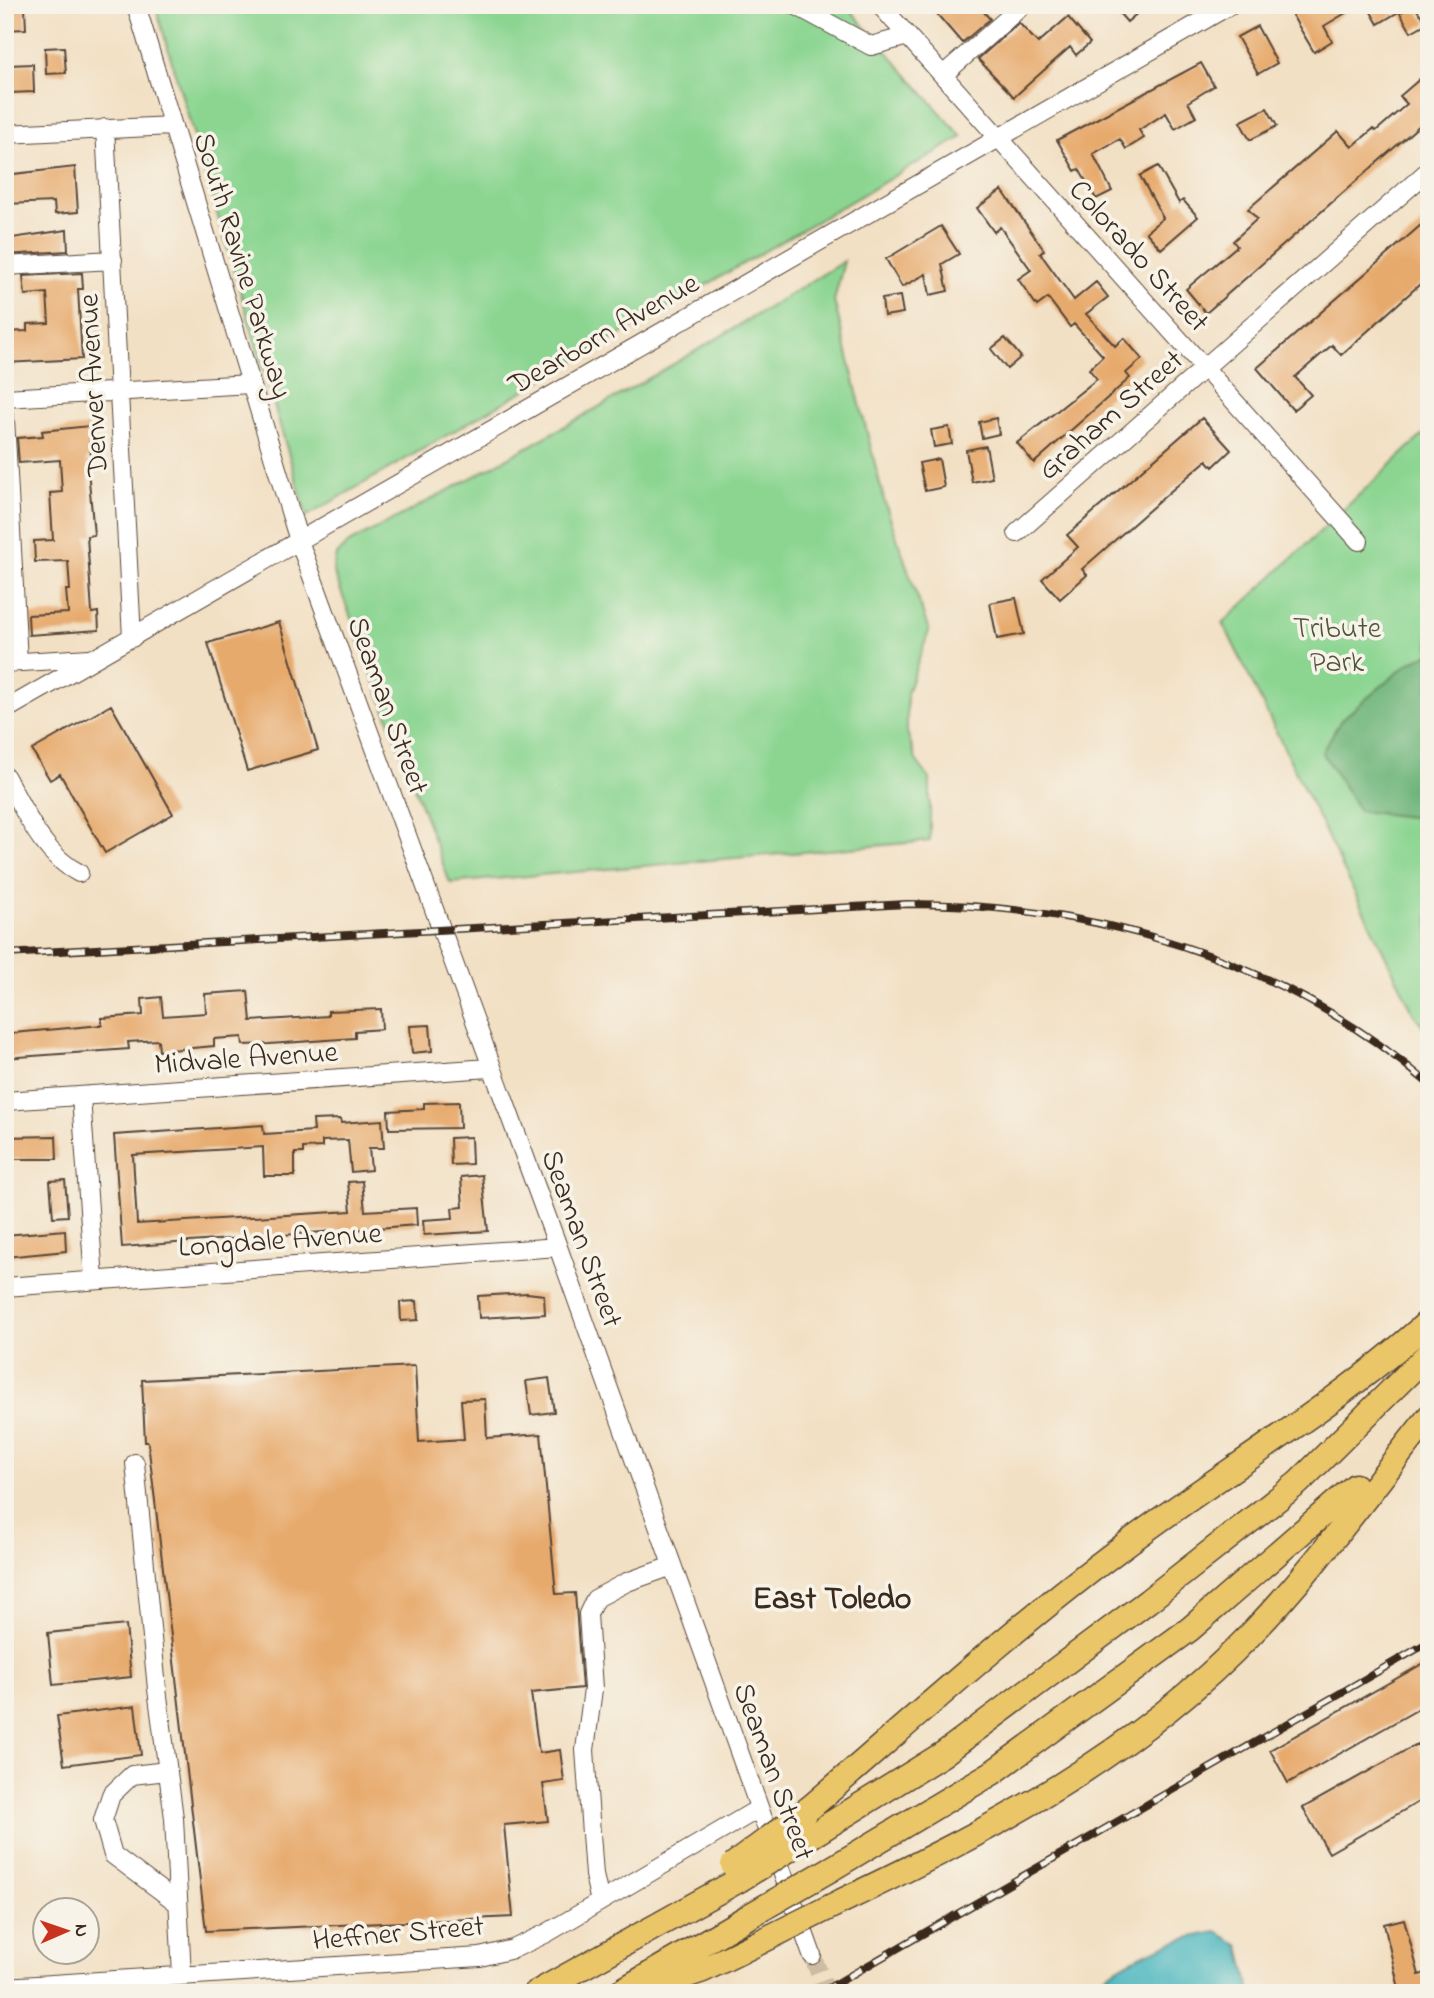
<svg xmlns="http://www.w3.org/2000/svg" width="1434" height="1998" font-family="'Indie Flower',sans-serif">
	<rect width="100%" height="100%" fill="#f7f3e8"/>
	<filter id="ink" filterUnits="userSpaceOnUse"><feTurbulence type="fractalNoise" baseFrequency=".0143" numOctaves="2"/><feDisplacementMap in="SourceGraphic" scale="14" xChannelSelector="R" yChannelSelector="G"/><feConvolveMatrix kernelMatrix="1 2 1 2 8 2 1 2 1" color-interpolation-filters="sRGB"/></filter>
	<filter id="wash" filterUnits="userSpaceOnUse"><feTurbulence type="fractalNoise" baseFrequency=".00686" numOctaves="4" result="noise"/><feDisplacementMap in="SourceGraphic" scale="28" xChannelSelector="R" yChannelSelector="G"/><feGaussianBlur stdDeviation="1.57" result="paint"/><feColorMatrix in="noise" values="0 0 0 0 0 0 0 0 0 0 0 0 0 0 0 0 0 1.4 0 .05"/><feComposite in="paint" operator="in"/></filter>
	<g filter="url(#wash)">
		<rect width="100%" height="100%" fill="#f2e0c4"/>
		<path fill="#8bd591" stroke="#638058" stroke-width="2" d="M155,5h691l116,132 -655,379z
			M844,261l-10,40 50,199 45,131 -22,62v39l9,28 14,19v62l-480,42 -117,-313 3,-15 13,-12c168,-88 334,-181 495,-282z
			M1429,429v604l-14,-17 -192,-393z"/>
		<path fill="#70b67b" stroke="#56704c" stroke-width="2" d="M1429,653v159l-10,6 -60,-7 -37,-59 19,-32 68,-57z"/>
		<path fill="#46b5be" stroke="#40706e" stroke-width="2" d="M1217,1932l23,14 11,47h-170c40,-32 86,-53 136,-61z"/>
		<g id="blocks">
			<path fill="#e7aa6d" d="M929,5h49l12,14 -28,24z
				M1112,5h35l-20,17z
				M1308,5h51l-35,21 8,15 -18,11 -22,-37z
				M1367,5h43l-32,19z
				M1413,5l14,18 -16,9 -11,-19z
				M25,8l1,21 -21,1v-21z
				M1068,17l22,26 -14,12 -6,-8 -56,50 -36,-38 41,-36 19,20z
				M1257,26l20,37 -19,11 -21,-37z
				M64,47l2,26 -20,1 -1,-26z
				M1201,63l13,23 -26,16 8,15 -21,12 -9,-16 -27,17 5,8 -18,11 -6,-10 -27,15 19,37 -16,8 -17,-30 -4,2 -18,-31z
				M33,64l1,28 -25,1 -1,-28z
				M1429,71v46l-223,196 -20,-24 51,-43 -4,-5 24,-22 -9,-10 90,-78 14,16 21,-18 3,2 31,-27 -7,-8z
				M1267,108l10,18 -27,14 -10,-18z
				M1158,166l21,37 4,-3 15,17 -37,32 -15,-17 17,-14 -23,-42z
				M75,167l3,45 -23,2 -1,-12 -49,2v-29z
				M1002,190l42,60 -4,3 34,47 22,-18 12,15 -22,17 29,32 9,-8 18,21 -16,14 4,5 -96,85 -17,-20 80,-64 -8,-10 14,-13 -29,-32 -4,3 -22,-29 -11,8 -19,-27 13,-9 -31,-43 -6,5 -17,-24z
				M1429,218v58l-88,79 -9,-10 -37,32 16,18 -18,15 -36,-42z
				M941,226l18,28 -17,10 6,27 -18,4 -4,-21 -24,13 -16,-28z
				M67,230l1,21 -63,4v-16z
				M82,273l1,16h-5l4,70 -77,4v-31l22,-1v-7l22,-1 -2,-30 -22,2 -2,-19z
				M900,296l3,17 -19,3 -2,-17z
				M1005,338l16,19 -14,12 -16,-20z
				M996,418l3,16 -17,4 -3,-16z
				M1202,418l29,32 -18,17 -6,-7 -35,30 -90,79 5,6 -27,24 -18,-20 36,-32 -11,-12z
				M89,426l2,31 -4,1 7,77 -7,1 5,77 6,-1 1,18 -70,5 -1,-20 40,-2 -2,-23h4l-2,-29 -33,1 -1,-21 19,-1 -3,-47 12,-1 -2,-32 -41,3 -2,-25 26,-2 -1,-5z
				M949,427l3,17 -18,3 -3,-17z
				M986,446l6,32 -20,4 -6,-32z
				M939,459l5,28 -19,4 -6,-28z
				M1016,598l8,36 -27,5 -7,-36z
				M279,622l39,128 -71,21 -39,-128z
				M111,705l62,109 -68,39 -45,-79 -10,6 -18,-30z
				M248,991l3,30 77,-5v-5l53,-2 1,20 -27,2v7l-86,6 -26,1 -1,-8 -28,2v7l-55,5 -1,-11 -30,2 1,7 -124,9v-23l8,-2 89,-8v-7l41,-3 -1,-16 19,-2 2,19 43,-3 -1,-19z
				M430,1025l2,26 -20,2 -2,-27z
				M459,1102l1,26 -71,1 -1,-18 36,-2v-6z
				M340,1119l1,4 41,-3 2,28h-15l2,22 -20,2 -3,-32 -26,1v6l-19,1v5h-8v23h-31l-1,-29 -130,8 4,69 214,-13 -3,-29 14,-1 3,30 51,-3 1,17 -295,22 -8,-112 149,-10 1,9 50,-3 -1,-11z
				M56,1136l1,23h-52v-22z
				M471,1137l1,27 -21,1 -1,-27z
				M482,1175l6,56 -64,4 -1,-15 30,-2 -1,-10 11,-1 -2,-30z
				M65,1180l3,36 -15,1 -3,-36z
				M65,1230l1,21 -61,6v-22z
				M527,1293l17,2 1,19 -66,4 -1,-22z
				M417,1301l1,19 -17,1 -1,-19z
				M415,1366l4,76 45,-3 -3,-39 24,-1 2,39 54,-4 15,160 19,-1 7,95 -51,5 8,60 21,-3 4,31 -21,3 5,37 -44,4 9,92 -307,14 -58,-489h-3l-3,-62z
				M549,1378l5,34 -23,3 -5,-34z
				M126,1625l5,52 -78,8 -5,-52z
				M1424,1663l5,8v32l-141,80 -18,-33z
				M135,1706l6,49 -77,10 -7,-49z
				M1417,1744l12,21v31l-100,57 -26,-45z
				M1404,1919l15,56 10,-3v18l-11,3h-18l-16,-69z"/>
		</g>
	</g>
	<g filter="url(#ink)">
		<use href="#blocks" fill-opacity="0" stroke="#564537" stroke-width="2"/>
		<g fill="none" stroke-linecap="round" stroke-linejoin="round">
			<path stroke="#cdbca3" stroke-width="18" stroke-dasharray="18 9" stroke-linecap="butt" d="M812,1955l15,38"/>
			<defs>
				<path id="minor" d="M136,5l163,536 259,706 254,708
					M795,5l76,41 37,-10
					M880,5l479,536
					M943,75l80,-70
					M105,128l27,510
					M5,134l167,-8
					M5,266l108,-6
					M5,398l246,-14
					M5,418l13,244
					M1017,533l412,-363
					M5,663l85,-5
					M5,710l1225,-705
					M5,776c20,35 37,78 74,97
					M81,1097l13,183
					M5,1101l485,-33
					M5,1287l553,-40
					M135,1463l22,226 17,129 8,158
					M167,1771l-35,4 -21,20 -8,25 10,35 63,47
					M600,1902l-6,-27 -9,-125 8,-61 -5,-75 7,-15 32,-17 45,-16
					M5,1987l475,-30 33,-8 34,-16 211,-124"/>
				<path id="highway" d="M811,1807c101,-87 199,-176 306,-256 103,-78 217,-143 312,-230
					M819,1831l124,-77 205,-153 150,-118 131,-130
					M831,1869l161,-96 198,-144 165,-143
					M844,1900c148,-71 291,-145 406,-265 65,-67 120,-145 179,-218
					M646,1989l57,-19 55,-27
					M536,1993l203,-113
					M618,1993l133,-78"/>
			</defs>
			<use href="#minor" stroke="#564537" stroke-width="20"/>
			<use href="#highway" stroke="#564537" stroke-width="27"/>
			<use href="#minor" stroke="#fff" stroke-width="18"/>
			<use href="#highway" stroke="#eac669" stroke-width="24"/>
			<defs>
				<path id="rail" d="M5,954l902,-50c189,0 377,54 522,180
					M820,1993l609,-351"/>
			</defs>
			<use href="#rail" stroke="#3b2a1e" stroke-width="8"/>
			<use href="#rail" stroke="#f7f3e8" stroke-width="5" stroke-dasharray="16" stroke-linecap="butt"/>
			<defs>
				<path id="highway-bridge" d="M733,1865l78,-58
					M739,1880l80,-49
					M751,1915l80,-46
					M758,1943l86,-43"/>
			</defs>
			<use href="#highway-bridge" stroke="#564537" stroke-width="27" stroke-linecap="butt"/>
			<use href="#highway-bridge" stroke="#eac669" stroke-width="24"/>
		</g>
	</g>
	<g text-anchor="middle" stroke-width="7" stroke-linejoin="round" paint-order="stroke">
		<g font-size="30" fill="#3b2a1e" stroke="#f7f3e8">
			<text transform="translate(1140 255) rotate(48)" y="10">Colorado Street</text>
			<text transform="translate(244 265) rotate(73)" y="10">South Ravine Parkway</text>
			<text transform="translate(603 333) rotate(-30)" y="10">Dearborn Avenue</text>
			<text transform="translate(92 385) rotate(-93)" y="10">Denver Avenue</text>
			<text transform="translate(1110 414) rotate(-41)" y="10">Graham Street</text>
			<text transform="translate(389 705) rotate(70)" y="10">Seaman Street</text>
			<text transform="translate(246 1057) rotate(-4)" y="10">Midvale Avenue</text>
			<text transform="translate(583 1238) rotate(70)" y="10">Seaman Street</text>
			<text transform="translate(280 1239) rotate(-4)" y="10">Longdale Avenue</text>
			<text transform="translate(775 1771) rotate(70)" y="10">Seaman Street</text>
			<text transform="translate(398 1932) rotate(-5)" y="10">Heffner Street</text>
		</g>
		<g font-size="30" fill="#4f553b" stroke="#f7f3e8">
			<text x="1337" y="637">Tribute<tspan x="1337" dy="34">Park</tspan></text>
		</g>
		<g font-size="32" font-weight="bold" fill="#3b2a1e" stroke="#f7f3e8">
			<text x="832" y="1608">East Toledo</text>
		</g>
	</g>
	<rect width="1434" height="1998" fill="none" stroke="#f7f3e8" stroke-width="28"/>
	<g transform="translate(66 1931) rotate(88)"><circle r="33" fill="#f7f3e8" stroke="#aca397" stroke-width="2"/>
	<path d="M0-5L12 26L0 18L-12 26Z" fill="#c8321e"/>
	<text y="-10" font-size="19" font-weight="bold" text-anchor="middle" fill="#3b2a1e">N</text>
	</g>
</svg>
